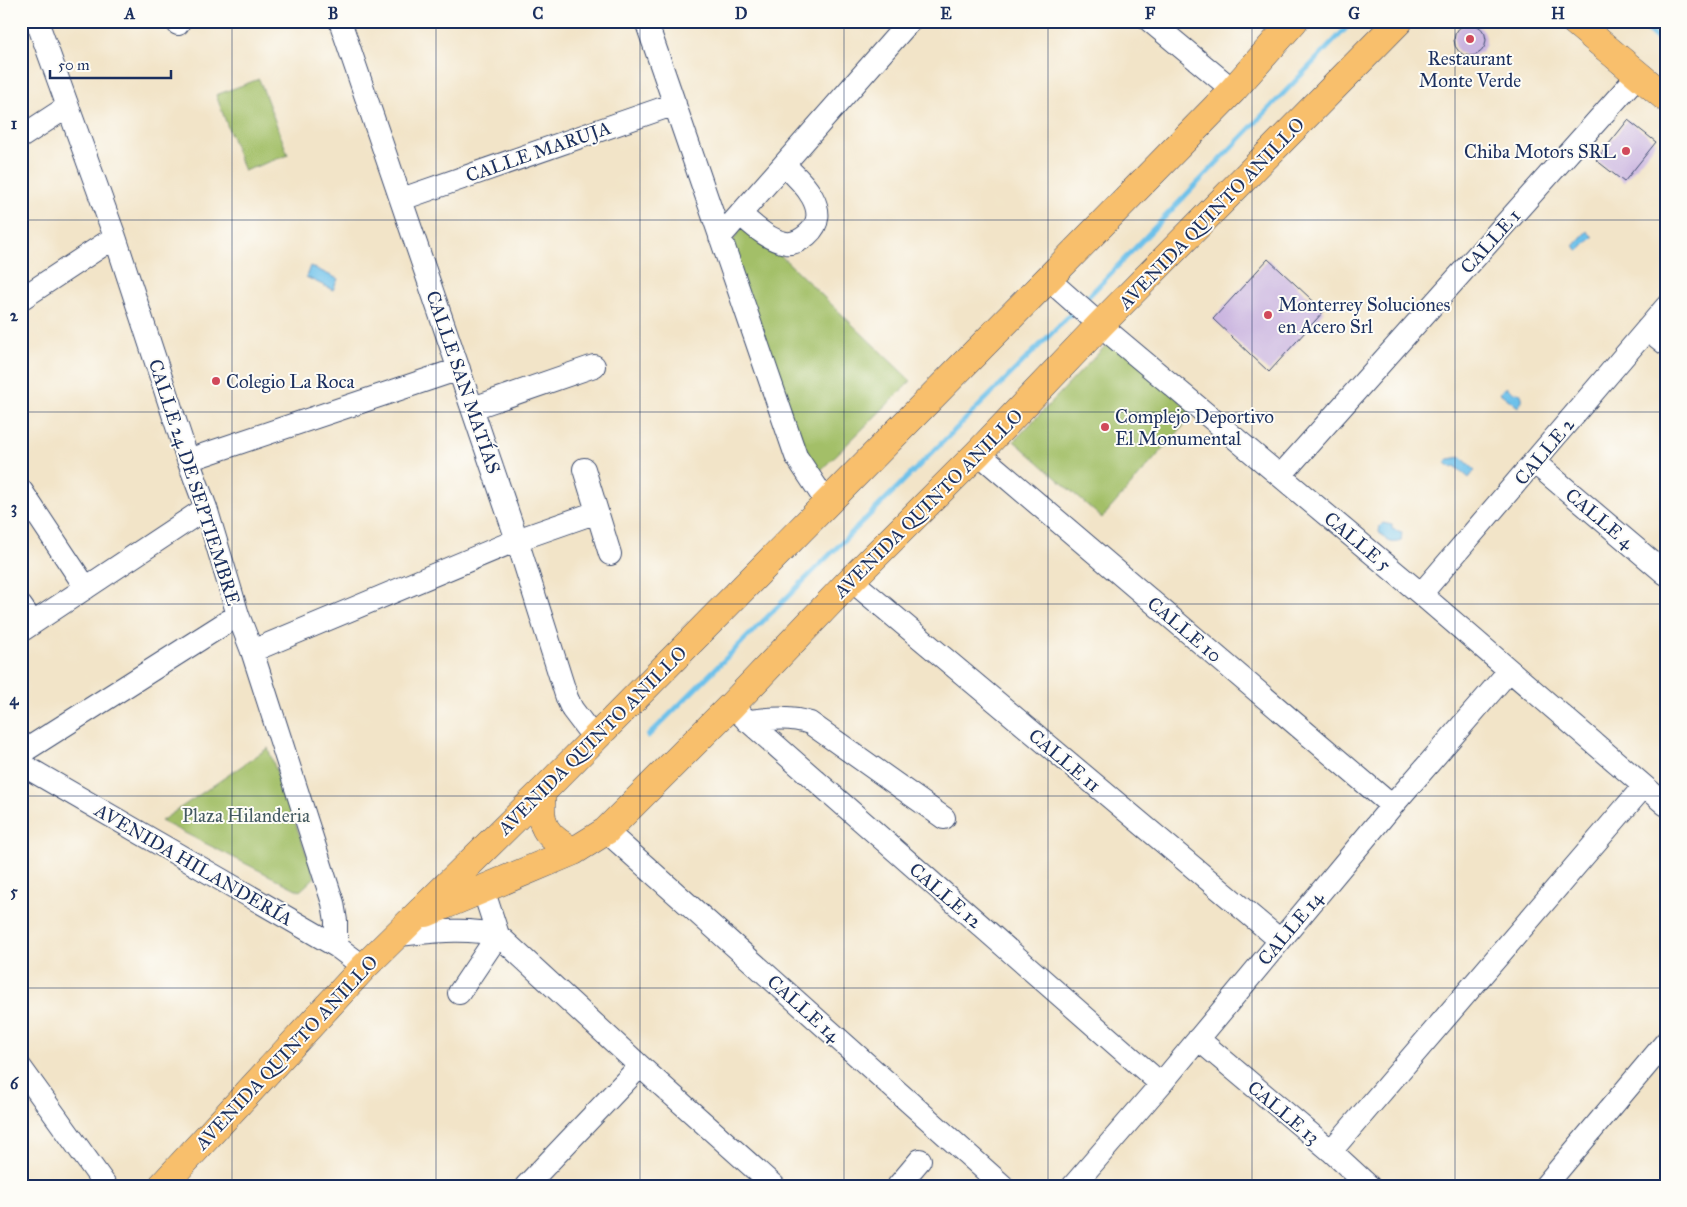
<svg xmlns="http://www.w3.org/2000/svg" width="1687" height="1207" font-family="'IM FELL Great Primer',serif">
	<rect width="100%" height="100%" fill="#fdfcf7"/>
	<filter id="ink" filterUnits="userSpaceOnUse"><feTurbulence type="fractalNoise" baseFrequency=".02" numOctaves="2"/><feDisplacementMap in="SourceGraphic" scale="10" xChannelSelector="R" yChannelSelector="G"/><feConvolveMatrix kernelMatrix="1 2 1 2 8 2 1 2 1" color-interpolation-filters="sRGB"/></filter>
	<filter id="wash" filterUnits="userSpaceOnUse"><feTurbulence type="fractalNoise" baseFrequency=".0096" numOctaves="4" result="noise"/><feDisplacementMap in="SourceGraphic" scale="20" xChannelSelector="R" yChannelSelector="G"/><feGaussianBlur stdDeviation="1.12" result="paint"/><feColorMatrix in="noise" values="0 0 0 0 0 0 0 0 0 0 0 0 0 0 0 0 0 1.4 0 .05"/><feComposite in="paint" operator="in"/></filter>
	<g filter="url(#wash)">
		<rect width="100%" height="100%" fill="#f2e4c8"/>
		<path fill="#a3bf67" stroke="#5f7762" d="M259,79l29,76 -44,16 -28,-76z
			M745,221l166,160 -92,91 -26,-36 -63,-190z
			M1112,339l82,75 -92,104 -88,-77z
			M268,748l47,129 -15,14 -139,-70z"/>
		<path fill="#6dc1ea" stroke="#4478a4" d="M1587,231l6,6 -14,14 -6,-5z
			M310,266l28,13 -5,11 -27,-13z
			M1504,388h4l4,4 8,1c4,6 2,9 -2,14l-18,-14z
			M1461,457l14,13 -6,8 -14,-12 -3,2 -7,-6 4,-3z
			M1383,523l9,2v4l10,3 -1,9c-10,4 -16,-1 -22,-9l1,-6z"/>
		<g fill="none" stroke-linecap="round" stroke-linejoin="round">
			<path stroke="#6dc1ea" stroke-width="5" d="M1637,21l29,25
				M1087,298l266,-277
				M648,736l423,-422"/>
		</g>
		<g id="blocks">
			<path fill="#cbb6e0" d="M1454 40a16 16 0 1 1 32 0a16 16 0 1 1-32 0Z
				M1628,120l28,22 -32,40 -28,-22z
				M1268,259l56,52 -55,61 -56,-53z"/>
		</g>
	</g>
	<g filter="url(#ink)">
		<use href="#blocks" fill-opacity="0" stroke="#3b4a6e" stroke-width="1"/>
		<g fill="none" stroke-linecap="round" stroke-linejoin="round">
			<defs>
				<path id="minor" d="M37,21l78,216 73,223 18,48 32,107 14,36 81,252 3,18v25
					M177,21l1,3
					M340,21l177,519 50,158 5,11 22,29
					M646,21l150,435 31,47
					M1150,21l83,69
					M21,137l46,-30
					M402,199l273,-95
					M740,214c13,11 28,26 46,29 7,1 15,-3 21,-8 27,-23 -5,-54 -23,-70
					M720,237l190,-216
					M1048,279l52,46 321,269 245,211
					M21,299l94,-62
					M1647,329l19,15
					M473,408l121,-42
					M978,453l414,353
					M188,460l271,-91
					M1534,462l132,112
					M584,469l26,85
					M1281,475l358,-401
					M21,490l65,98
					M851,580l429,360
					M1421,594l245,-287
					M21,606l12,17
					M21,631l185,-123
					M252,651l265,-111 80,-28
					M731,706l430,378
					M747,721c22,-2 42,-5 63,2l134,95
					M21,753l217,-138
					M21,764l315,182 28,21
					M606,831l397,355
					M397,935c34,-3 68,-8 101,0l142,131 134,120
					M459,993l39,-58 -15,-46
					M1198,1039l133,112 38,35
					M21,1068l85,118
					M1331,1151l313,-365
					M526,1186l114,-120
					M898,1186l22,-26
					M1073,1186l88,-102 231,-278 117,-135
					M1545,1186l121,-144"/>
				<path id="major" d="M1574,21l92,77
					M542,792c-4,33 3,45 32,59
					M426,913l148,-62 32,-20 125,-125 120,-126 127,-127 122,-128 299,-304
					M162,1186l202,-219 178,-175 506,-513 185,-189 61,-69"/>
			</defs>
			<use href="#minor" stroke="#3b4a6e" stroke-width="24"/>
			<use href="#major" stroke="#3b4a6e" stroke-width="29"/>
			<use href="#minor" stroke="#fff" stroke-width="22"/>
			<use href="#major" stroke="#f8bf6c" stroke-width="28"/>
		</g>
	</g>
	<path fill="none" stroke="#1b2f5e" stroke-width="1" stroke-opacity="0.55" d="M232,21v1165M436,21v1165M640,21v1165M844,21v1165M1048,21v1165M1252,21v1165M1455,21v1165M21,220h1645M21,412h1645M21,604h1645M21,796h1645M21,988h1645"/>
	<g fill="#d1495b" stroke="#fdfcf7" stroke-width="2">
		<circle cx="1470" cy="39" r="5"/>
		<circle cx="1626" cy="151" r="5"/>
		<circle cx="1268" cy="315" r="5"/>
		<circle cx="216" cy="381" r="5"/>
		<circle cx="1105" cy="427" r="5"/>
	</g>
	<g text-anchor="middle" stroke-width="4" stroke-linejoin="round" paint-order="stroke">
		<g font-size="19" fill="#1b2f5e" stroke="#fdfcf7" text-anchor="start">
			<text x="1470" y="65" text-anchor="middle">Restaurant<tspan x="1470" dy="22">Monte Verde</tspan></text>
			<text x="1616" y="158" text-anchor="end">Chiba Motors SRL</text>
			<text x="1278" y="311">Monterrey Soluciones<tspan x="1278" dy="22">en Acero Srl</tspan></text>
			<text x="226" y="388">Colegio La Roca</text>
			<text x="1115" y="423">Complejo Deportivo<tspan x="1115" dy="22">El Monumental</tspan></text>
		</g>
		<g font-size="19" fill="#1b2f5e" stroke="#fdfcf7">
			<text transform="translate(538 151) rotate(-19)" y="7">CALLE MARUJA</text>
			<text transform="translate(1211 213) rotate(-46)" y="7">AVENIDA QUINTO ANILLO</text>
			<text transform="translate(1490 241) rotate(-48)" y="7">CALLE 1</text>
			<text transform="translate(464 382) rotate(71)" y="7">CALLE SAN MATÍAS</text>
			<text transform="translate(1544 451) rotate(-50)" y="7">CALLE 2</text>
			<text transform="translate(195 482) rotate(72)" y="7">CALLE 24 DE SEPTIEMBRE</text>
			<text transform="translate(928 503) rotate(-45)" y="7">AVENIDA QUINTO ANILLO</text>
			<text transform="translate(1600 518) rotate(40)" y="7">CALLE 4</text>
			<text transform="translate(1358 541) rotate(40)" y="7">CALLE 5</text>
			<text transform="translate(1185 629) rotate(40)" y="7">CALLE 10</text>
			<text transform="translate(592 740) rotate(-45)" y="7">AVENIDA QUINTO ANILLO</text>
			<text transform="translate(1065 760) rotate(40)" y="7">CALLE 11</text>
			<text transform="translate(194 864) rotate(30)" y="7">AVENIDA HILANDERÍA</text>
			<text transform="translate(946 895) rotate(41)" y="7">CALLE 12</text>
			<text transform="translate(1290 928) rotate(-50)" y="7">CALLE 14</text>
			<text transform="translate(804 1008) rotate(42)" y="7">CALLE 14</text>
			<text transform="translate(286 1052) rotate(-47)" y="7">AVENIDA QUINTO ANILLO</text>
			<text transform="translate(1284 1112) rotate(40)" y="7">CALLE 13</text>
		</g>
		<g font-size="19" fill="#445a61" stroke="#fdfcf7">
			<text x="246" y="822">Plaza Hilanderia</text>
		</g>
	</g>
	<rect width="1687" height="1207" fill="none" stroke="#fdfcf7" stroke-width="55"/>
	<path d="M50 70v8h121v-8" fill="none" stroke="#1b2f5e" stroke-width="2.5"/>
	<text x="58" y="70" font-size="15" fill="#1b2f5e" stroke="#fdfcf7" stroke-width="4" paint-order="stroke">50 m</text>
	<rect x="28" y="28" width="1632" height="1152" fill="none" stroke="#1b2f5e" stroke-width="2"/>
	<g font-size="16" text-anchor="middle" font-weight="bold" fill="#1b2f5e">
		<text x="130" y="19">A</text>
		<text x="333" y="19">B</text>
		<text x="538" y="19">C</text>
		<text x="741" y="19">D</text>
		<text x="946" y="19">E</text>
		<text x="1150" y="19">F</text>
		<text x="1354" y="19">G</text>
		<text x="1558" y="19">H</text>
		<text x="14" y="129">1</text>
		<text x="14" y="321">2</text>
		<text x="14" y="513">3</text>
		<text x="14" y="705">4</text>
		<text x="14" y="897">5</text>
		<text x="14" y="1089">6</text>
	</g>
</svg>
